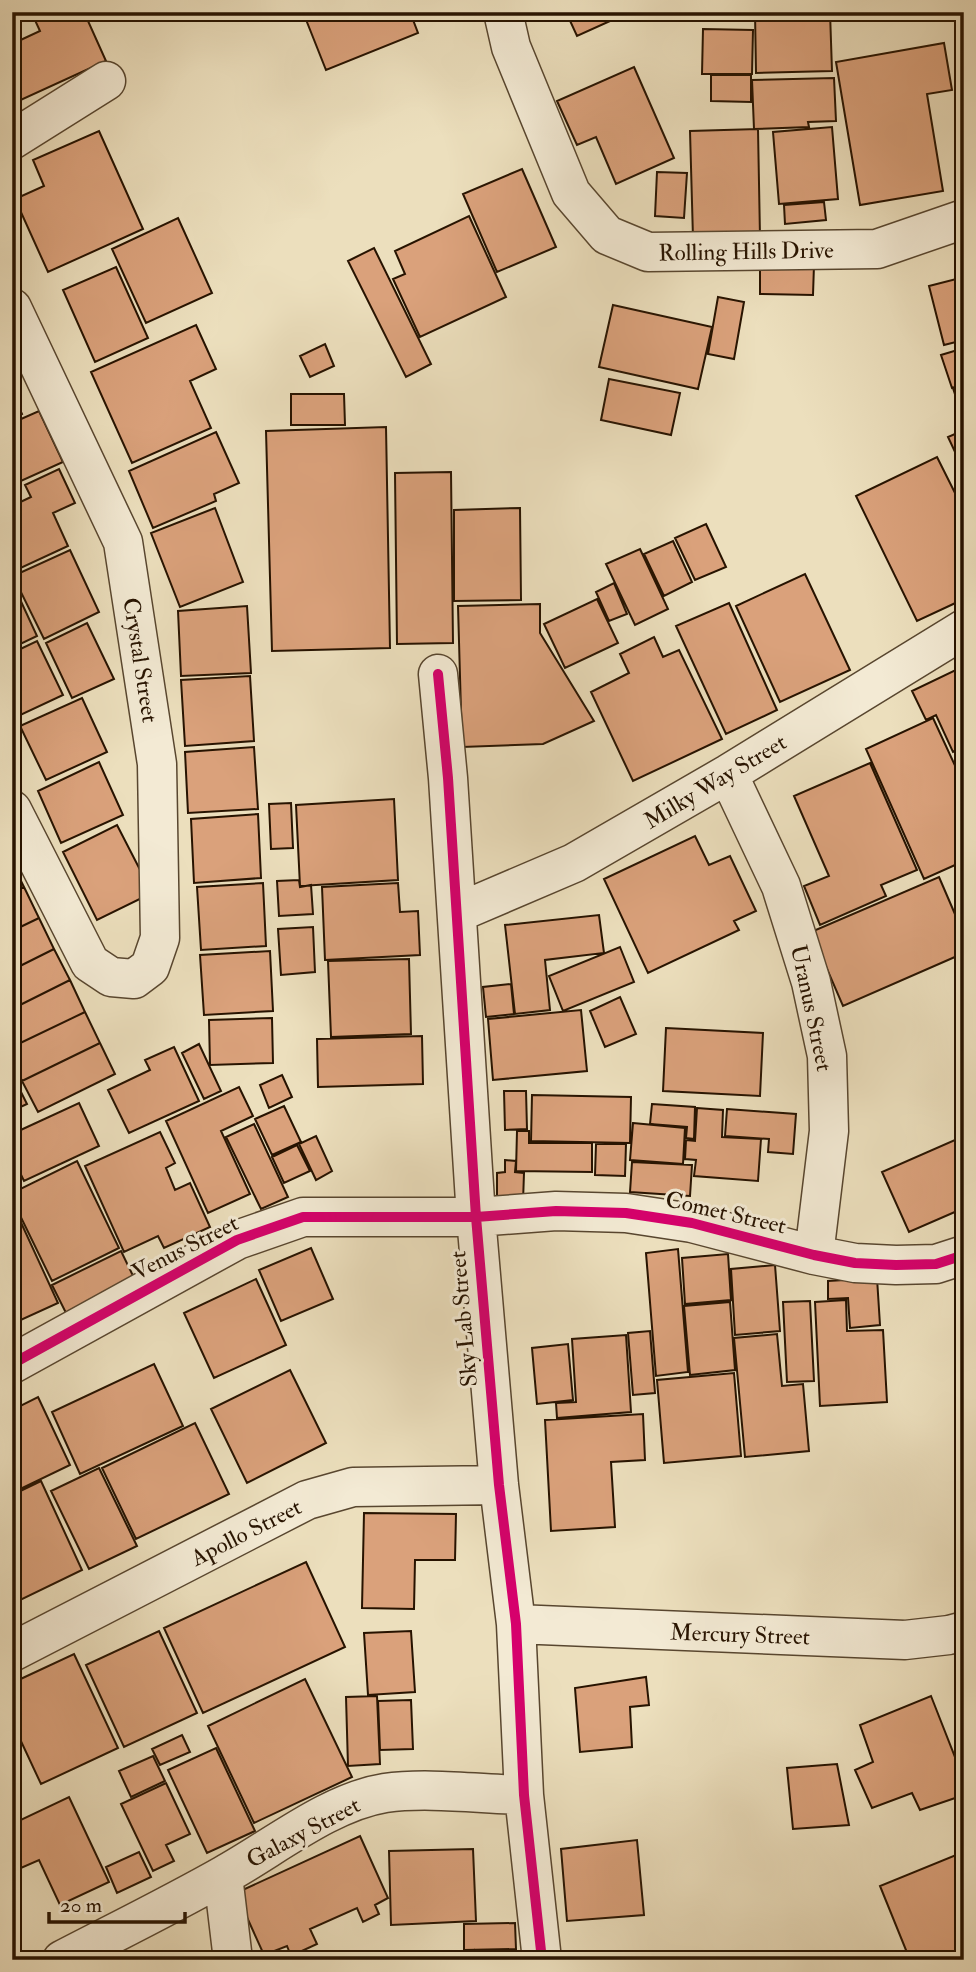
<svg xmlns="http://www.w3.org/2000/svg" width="976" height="1972" font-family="'IM FELL Double Pica',serif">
	<rect width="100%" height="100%" fill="#ecdfbd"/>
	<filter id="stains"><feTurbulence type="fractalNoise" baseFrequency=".00286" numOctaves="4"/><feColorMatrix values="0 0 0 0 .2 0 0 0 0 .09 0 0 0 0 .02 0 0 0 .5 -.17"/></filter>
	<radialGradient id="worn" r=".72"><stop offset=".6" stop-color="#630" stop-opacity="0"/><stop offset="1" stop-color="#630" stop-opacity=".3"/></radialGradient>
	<path fill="#daa17b" stroke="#271300" stroke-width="2" d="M47,12h37l22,49 -94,43v-60l28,-13 -6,-13z
		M303,12h107l8,21 -92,37z
		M566,12h64l-53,24z
		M755,12h75l2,59 -76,2z
		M703,29l50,1 -1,44h-50z
		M944,43l8,47 -25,4 16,97 -83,14 -24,-143z
		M634,67l40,91 -58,26 -20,-47 -19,8 -20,-44z
		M711,75h40v27l-40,-1z
		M834,78l2,43 -28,1 1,5 -55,2 -2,-49z
		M832,127l6,72 -59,5 -6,-72z
		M758,129l2,108 -67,1 -3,-107z
		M99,131l44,98 -95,43 -33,-73 29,-13 -11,-26z
		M522,169l34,78 -59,25 -34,-78z
		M657,172l30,1 -3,45 -29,-2z
		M824,202l2,18 -41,4 -1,-19z
		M469,216l37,81 -86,40 -27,-58 12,-5 -10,-23z
		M178,218l34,75 -66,30 -34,-74z
		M374,248l57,116 -25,13 -58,-116z
		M760,265h54l-1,30 -53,-1z
		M116,267l32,71 -53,24 -32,-72z
		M964,277v63l-20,5 -15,-59z
		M718,297l26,5 -10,57 -26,-5z
		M613,305l99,22 -14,62 -99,-22z
		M196,325l20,44 -26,12 21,47 -79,35 -41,-91z
		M325,344l9,22 -24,11 -10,-21z
		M964,348v36l-12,4 -11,-33z
		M609,379l71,14 -9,42 -70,-15z
		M964,384v38l-11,-34z
		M12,392l10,22 -10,5z
		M291,394h53l1,31h-54z
		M39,411l24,51 -51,23v-62z
		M386,427l4,221 -118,3 -6,-220z
		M964,430v41l-16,-34z
		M216,432l23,51 -25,11 2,7 -63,27 -24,-57z
		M937,457l20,40 7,-3v105l-47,22 -61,-125z
		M59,469l16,34 -22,10 15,33 -56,26v-66l19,-9 -6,-12z
		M451,472l2,171 -56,1 -2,-171z
		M215,508l28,74 -63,25 -29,-74z
		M520,508l1,92 -67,1v-91z
		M706,524l20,43 -31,13 -20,-42z
		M673,541l19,41 -28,14 -20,-42z
		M640,549l28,60 -33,16 -29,-61z
		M70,550l29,62 -55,27 -31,-63z
		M805,574l45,96 -70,32 -44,-96z
		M12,582l25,54 -25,12z
		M614,583l13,31 -18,7 -13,-29z
		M597,599l21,44 -53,25 -21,-44z
		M729,603l48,107 -51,24 -50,-108z
		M540,604v29l54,88 -51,23 -81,3 -4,-141z
		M247,606l4,67 -70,3 -3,-65z
		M87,623l27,56 -42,19 -26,-55z
		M654,637l9,20 16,-7 43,89 -89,42 -42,-89 38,-19 -9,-19z
		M37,641l26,54 -49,23 -2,-4v-61z
		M964,666v81l-11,5 -17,-37 -10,5 -14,-29z
		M250,676l4,65 -69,5 -4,-66z
		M82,698l25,54 -61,28 -26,-54z
		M933,718l31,67v44l-3,2 3,6v24l-40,18 -58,-130z
		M254,747l4,62 -70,4 -3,-61z
		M99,762l24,53 -62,28 -23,-52z
		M870,763l47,107 -36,15 5,11 -66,29 -16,-39 25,-10 -35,-80z
		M394,799l4,81 -98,6 -4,-81z
		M291,803l2,45 -22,1 -2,-45z
		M258,814l3,64 -67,5 -3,-64z
		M117,825l35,68 -55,27 -34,-68z
		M695,836l14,29 21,-9 26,55 -22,10 5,9 -91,43 -44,-94z
		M12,863l12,24 -12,5z
		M939,877l25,58v18l-121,53 -32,-74z
		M299,880l1,7 11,-2 2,29 -34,2 -2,-35z
		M263,883l3,63 -65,4 -4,-63z
		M398,883l2,29 18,-1 2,44 -95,5 -3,-73z
		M24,887l15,31 -27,13v-39z
		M599,915l5,38 -59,7 5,50 -35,4 -10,-89z
		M39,918l15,31 -42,21v-39z
		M313,927l2,45 -34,3 -3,-46z
		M620,947l14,35 -71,29 -14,-35z
		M54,949l16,31 -58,29v-39z
		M270,951l3,60 -69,4 -4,-60z
		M409,959l2,75 -80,3 -3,-76z
		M70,980l15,32 -73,35v-38z
		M511,984l3,30 -28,3 -3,-30z
		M620,997l16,37 -31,13 -15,-36z
		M581,1010l6,61 -94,9 -5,-61z
		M85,1012l15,31 -78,38 -10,-21v-13z
		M272,1018l1,45 -63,2 -1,-45z
		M666,1028l97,5 -3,63 -97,-5z
		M422,1036l1,48 -105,3 -1,-48z
		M100,1043l15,31 -77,38 -16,-31z
		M199,1044l22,47 -17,8 -22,-46z
		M174,1047l25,54 -70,32 -21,-43 42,-20 -5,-10z
		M12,1074l15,30 -15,7z
		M282,1075l10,22 -23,11 -9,-23z
		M239,1087l14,29 -32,15 29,63 -42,19 -42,-92z
		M504,1091h22l1,38 -22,1z
		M532,1095l99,2 -1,46 -99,-2z
		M79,1103l20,43 -75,35 -12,-25v-22z
		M652,1104l43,3 -1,32 -8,-1 1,-11 -37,-3z
		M284,1106l17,36 -29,13 -17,-36z
		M697,1108l26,2 -1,27 39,2 -3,42 -64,-5 2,-16 -11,-1 1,-19 9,1z
		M727,1109l69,5 -3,40 -25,-2 1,-13 -44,-3z
		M633,1123l52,5 -2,36 -53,-4z
		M254,1124l34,73 -27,12 -35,-72z
		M517,1131h12v12h63v29l-76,-1z
		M160,1132l15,31 -9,5 9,22 15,-7 20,44 -46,21 -6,-12 -34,16 -39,-86z
		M316,1136l16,35 -16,9 -17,-36z
		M964,1136v72l-55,24 -27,-60z
		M596,1144h30l-1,32 -30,-1z
		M297,1145l13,26 -26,12 -12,-26z
		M505,1160l11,1 -1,11 9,1 -1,29h-26v-29l8,-1z
		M77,1161l42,87 -67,33 -40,-82v-6z
		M632,1162l60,3 -2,31 -60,-4z
		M12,1203l46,100 -46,21z
		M311,1248l22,51 -52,22 -22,-51z
		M678,1249l10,123 -32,4 -10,-123z
		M121,1251l15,31 -69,33 -15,-30z
		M728,1254l3,46 -46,4 -3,-46z
		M775,1265l5,66 -45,4 -4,-66z
		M877,1278l3,47 -30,3 -2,-30 -20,1v-18z
		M256,1279l30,66 -72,33 -30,-65z
		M846,1300l1,31 36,-1 4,72 -67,4 -5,-104z
		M810,1301l4,80 -27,1 -4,-80z
		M730,1302l5,68 -45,5 -6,-69z
		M650,1331l5,62 -22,2 -5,-62z
		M777,1334l5,52 21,-2 6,67 -64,6 -11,-119z
		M626,1335l5,77 -74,6 -1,-15 20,-1 -4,-63z
		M568,1344l5,56 -36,4 -5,-56z
		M154,1364l29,62 -103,48 -28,-62z
		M290,1370l36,73 -79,40 -36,-74z
		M734,1373l7,83 -77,7 -7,-83z
		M38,1397l32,68 -58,28v-83z
		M643,1414l2,46 -34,2 4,65 -64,4 -6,-111z
		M195,1423l34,71 -93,45 -34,-71z
		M99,1468l38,78 -48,23 -38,-78z
		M41,1481l41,89 -70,34v-109z
		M364,1513l92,1 -1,46h-40l-1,49 -52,-1z
		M306,1562l39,85 -142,66 -39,-85z
		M159,1631l38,82 -73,34 -38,-82z
		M411,1631l4,61 -47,3 -4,-62z
		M74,1654l44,94 -77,36 -29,-62v-39z
		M646,1677l3,28 -19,2 2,40 -52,5 -5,-64z
		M305,1679l47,98 -98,46 -46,-97z
		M377,1696l3,68 -32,2 -2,-69z
		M931,1696l33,84v15l-44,15 -8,-17 -40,15 -17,-38 18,-8 -13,-37z
		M411,1700l2,49 -33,1 -2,-49z
		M182,1735l8,17 -30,13 -8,-16z
		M216,1748l39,83 -48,22 -39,-83z
		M153,1756l12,25 -34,16 -12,-26z
		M837,1764l12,61 -56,4 -6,-61z
		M166,1783l24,51 -24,11 8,16 -21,10 -32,-67z
		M69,1797l40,85 -49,23 -21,-45 -25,11 -2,-47z
		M360,1836l28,62 -13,7 4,9 -16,8 -6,-14 -47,21 7,15 -26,12 -4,-10 -23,9 -28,-62z
		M637,1840l7,75 -77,6 -6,-72z
		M473,1849l3,72 -85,4 -2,-74z
		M139,1852l12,25 -34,16 -11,-26z
		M956,1855l8,18v87h-54l-30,-74z
		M515,1923l1,26 -52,1v-26z
		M475,1950l23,4 -1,6h-24z"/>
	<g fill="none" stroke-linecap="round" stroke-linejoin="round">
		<defs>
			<path id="minor" d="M503,12l8,35 60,146 36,42 41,17 229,-3 87,-30
				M12,140l94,-59
				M12,308l111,234 34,222 3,174 -10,29 -16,12 -23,-2 -21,-14 -78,-153
				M438,674l10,104 28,439 23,268 17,139 8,171 18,165
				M728,774l53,112 30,96 16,74 2,75 -15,124
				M457,913l117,-50 154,-89 236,-145
				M12,1364l225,-124 66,-23h173l80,-6 70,2 66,10 122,32 41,8 41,2 40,-1 28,-9
				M516,1624l389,16 44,-5 15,-4
				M12,1652l295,-152 46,-13 146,-2
				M223,1876l10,84
				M62,1960c54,-28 109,-55 162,-85 49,-27 105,-73 161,-82 42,-6 96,1 139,2"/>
		</defs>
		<use href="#minor" stroke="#58462f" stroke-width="41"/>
		<use href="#minor" stroke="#f3ead4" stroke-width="38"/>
		<defs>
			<path id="cycleway" d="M438,674l10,104 28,439 23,268 17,139 8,171 18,165
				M12,1364l225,-124 66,-23h173l80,-6 70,2 66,10 122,32 41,8 41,2 40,-1 28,-9"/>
		</defs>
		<use href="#cycleway" stroke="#f3ead4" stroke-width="15"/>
		<use href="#cycleway" stroke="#d6006c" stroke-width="10"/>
	</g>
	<g text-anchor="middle" stroke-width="6" stroke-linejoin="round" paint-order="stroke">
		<g font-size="23" fill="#271300" stroke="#f3ead4">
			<text transform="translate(746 251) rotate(-1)" y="8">Rolling Hills Drive</text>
			<text transform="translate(141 660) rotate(81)" y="8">Crystal Street</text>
			<text transform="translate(715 781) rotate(-31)" y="8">Milky Way Street</text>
			<text transform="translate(812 1008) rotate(78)" y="8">Uranus Street</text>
			<text transform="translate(726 1212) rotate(13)" y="8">Comet Street</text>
			<text transform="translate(185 1247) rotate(-27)" y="8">Venus Street</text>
			<text transform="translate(463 1319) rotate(-95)" y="8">Sky Lab Street</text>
			<text transform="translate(246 1532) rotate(-27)" y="8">Apollo Street</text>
			<text transform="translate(740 1634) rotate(2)" y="8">Mercury Street</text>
			<text transform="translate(303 1832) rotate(-28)" y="8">Galaxy Street</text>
		</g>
	</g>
	<rect width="976" height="1972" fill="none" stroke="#ecdfbd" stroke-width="42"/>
	<rect x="14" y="14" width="948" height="1944" fill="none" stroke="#271300" stroke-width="3.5"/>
	<rect x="21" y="21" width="934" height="1930" fill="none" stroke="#271300" stroke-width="2"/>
	<path d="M49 1912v10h136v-10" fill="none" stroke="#271300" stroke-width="3.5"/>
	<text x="60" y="1912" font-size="21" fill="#271300" stroke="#f3ead4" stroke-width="5" paint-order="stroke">20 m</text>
	<rect width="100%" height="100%" filter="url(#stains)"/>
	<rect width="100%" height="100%" fill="url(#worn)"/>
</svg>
